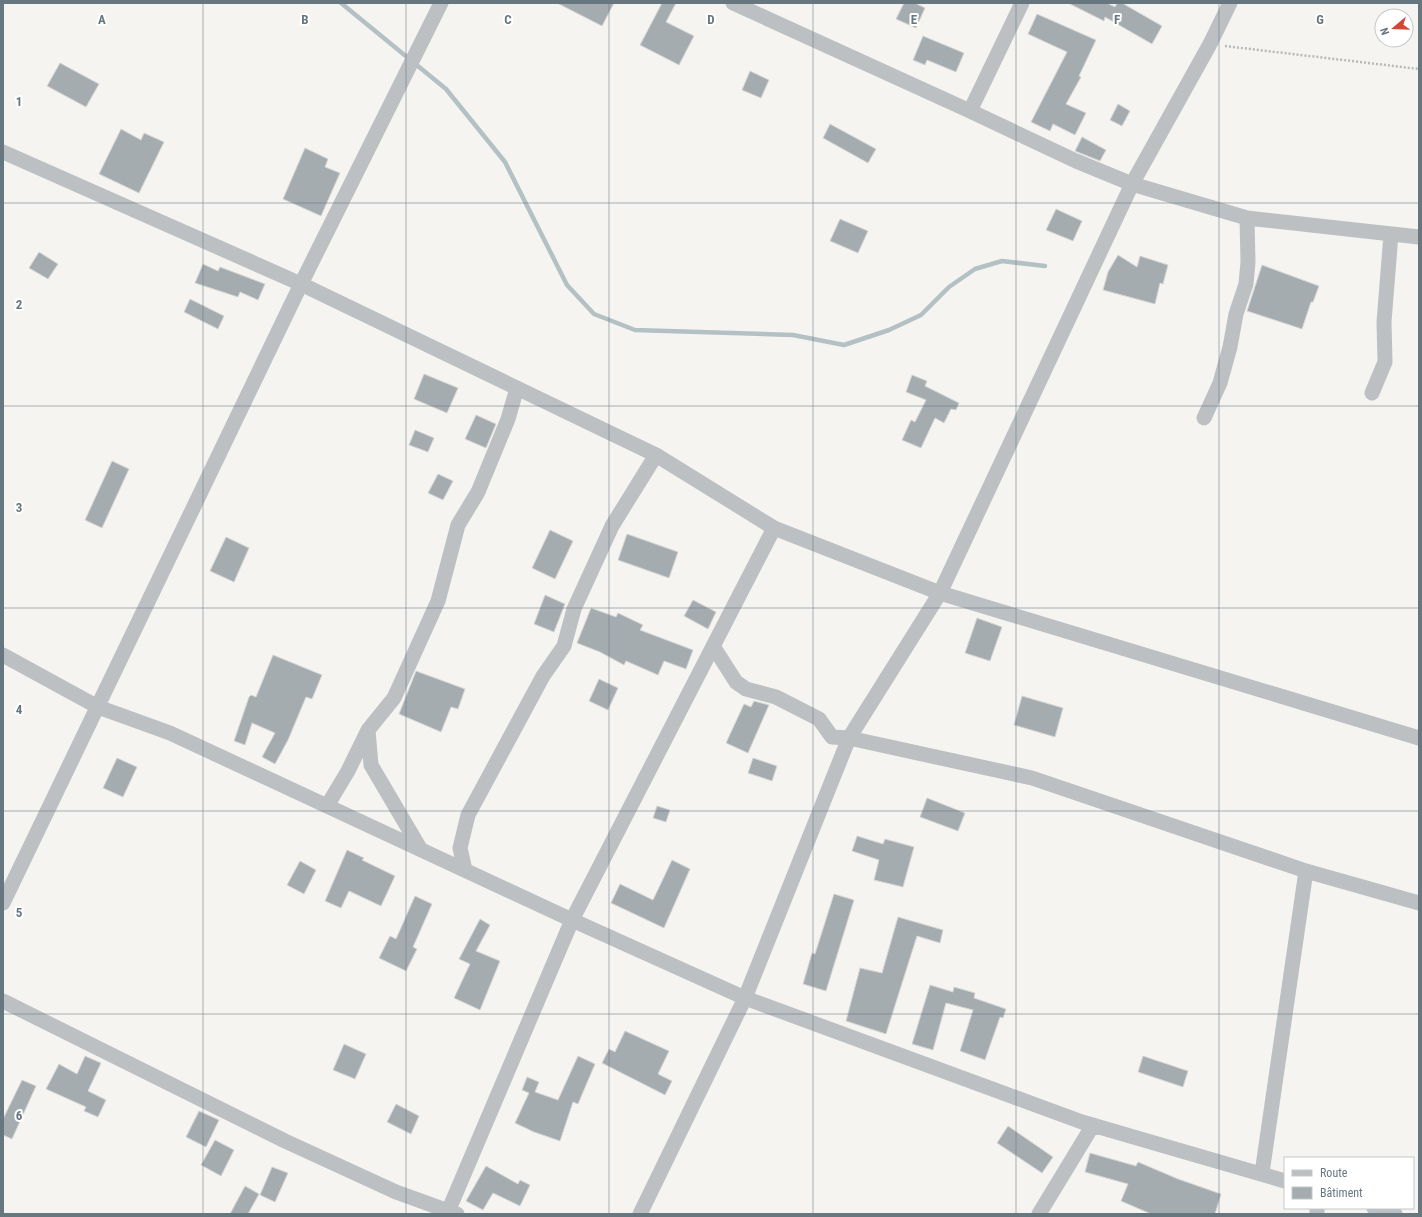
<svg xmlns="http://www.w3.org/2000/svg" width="1422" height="1217" font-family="'Roboto Condensed',sans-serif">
	<rect width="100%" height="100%" fill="#f5f4f1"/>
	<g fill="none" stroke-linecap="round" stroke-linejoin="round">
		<path stroke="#b4c1c4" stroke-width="4.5" d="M341,3l105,86 59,73 62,123 27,29 41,16 158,5 51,10 45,-15 32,-15 28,-28 26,-18 27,-8 43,5"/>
	</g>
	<path fill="#a4acb0" stroke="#d6d6d4" d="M557,3h57l-12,23z
		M662,3h14l-10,19 28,14 -15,29 -39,-20z
		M904,3h11l10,5 -9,20 -20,-9z
		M1068,3h39l8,4 2,-4h5l40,23 -10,18 -47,-27 -1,4z
		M1037,14l59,26 -17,36 2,1 -15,27 20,9 -11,22 -22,-11 -3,7 -19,-9 36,-70 -39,-18z
		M923,36l41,17 -8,19 -29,-12 -2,5 -12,-5z
		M60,63l39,21 -13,23 -39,-21z
		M750,71l19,9 -8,18 -19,-8z
		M1118,104l12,7 -8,15 -12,-6z
		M830,124l46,25 -8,14 -45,-25z
		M121,129l20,11 3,-7 20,9 -25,51 -40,-19z
		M1082,137l24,13 -6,11 -25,-10z
		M305,148l23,11 -3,8 15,6 -19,43 -38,-17z
		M1056,209l26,12 -9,20 -27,-11z
		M840,219l28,12 -10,22 -28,-12z
		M39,252l19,12 -10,15 -19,-11z
		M1118,255l19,12 3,-11 28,9 -5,19 -3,-1 -5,21 -52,-14 5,-18z
		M203,264l15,7 2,-4 45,17 -7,16 -18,-8 -2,5 -43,-14z
		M1262,265l57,21 -6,16h-2l-9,27 -55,-18z
		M190,299l34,17 -6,13 -34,-17z
		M424,374l34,14 -11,25 -33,-14z
		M912,375l15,6 -2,5 34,17 -3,7 -5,-1 -7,14 -9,-5 -14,30 -19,-8 9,-20 4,2 11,-22 -20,-8z
		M476,415l20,9 -10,24 -21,-9z
		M415,430l19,8 -6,14 -19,-7z
		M112,461l17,8 -27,59 -17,-8z
		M438,474l15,7 -10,19 -15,-7z
		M550,530l23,11 -18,38 -23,-11z
		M627,534l51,18 -9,26 -51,-18z
		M226,537l23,11 -15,34 -24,-11z
		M545,595l20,9 -11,28 -20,-8z
		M693,600l23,12 -8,17 -24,-13z
		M591,608l25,9 2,-4 25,12 -3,5 53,20 -7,19 -22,-8 -6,14 -32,-14 -2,4 -24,-13 -23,-9z
		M977,618l25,9 -12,34 -25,-8z
		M273,655l49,20 -10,24 -6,-2 -18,43 -13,24 -13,-7 13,-24 -23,-10 -7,22 -11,-4 15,-44 2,-2 5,2z
		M416,671l49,18 -7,20 -7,-2 -10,25 -42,-18z
		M599,679l19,9 -10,22 -19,-9z
		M1022,696l41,12 -8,29 -41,-12z
		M754,701l15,4 -21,48 -22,-10 18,-39 7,3z
		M117,758l20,9 -14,30 -20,-9z
		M753,758l24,8 -5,15 -24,-8z
		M927,798l38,15 -7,18 -38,-14z
		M657,806l13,4 -4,12 -13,-4z
		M857,836l26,8 2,-5 29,8 -11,40 -29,-7 5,-20 -27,-9z
		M347,850l17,8 -2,2 33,16 -14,30 -32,-15 -8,17 -16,-7z
		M672,860l18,9 -26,59 -53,-25 9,-19 33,16z
		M300,861l16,9 -12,24 -17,-9z
		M834,894l20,6 -28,91 -23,-7 9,-31 3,1z
		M415,896l17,8 -19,43 4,2 -11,22 -27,-13 11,-22 6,3z
		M898,917l45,13 -3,13 -23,-7 -31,98 -40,-13 14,-53 22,5z
		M480,919l10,6 -14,26 24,10 -20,49 -26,-12 16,-34 -11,-5z
		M930,985l23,7 1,-5 21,6 -1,5 32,11 -3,9 -3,-1 -15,43 -25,-9 13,-41 -27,-7 -13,47 -21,-6z
		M625,1031l44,20 -11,23 14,7 -7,14 -63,-32 7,-14 6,3z
		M344,1044l22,10 -11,25 -22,-9z
		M85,1056l16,7 -13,28 18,9 -8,17 -14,-6 2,-4 -40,-18 13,-25 18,10z
		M578,1056l17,8 -17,40 -5,-2 -13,39 -26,-9 -19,-9 14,-30 -7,-3 5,-13 12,5 -4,10 23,8z
		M1143,1056l45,15 -5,16 -45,-15z
		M22,1080l14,6 -24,53 -9,-4v-16z
		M396,1104l23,12 -8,18 -24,-12z
		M199,1111l20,9 -13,27 -20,-10z
		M1008,1126l45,31 -11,16 -45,-30z
		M215,1140l19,10 -13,26 -20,-11z
		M1090,1153l46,13 2,-4 40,17 43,15 -6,20h-64l-30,-13 7,-17 -43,-12z
		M486,1166l32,18 2,-4 10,5 -10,21 -27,-13 -10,17 -17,-9z
		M272,1167l16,6 -13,29 -15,-7z
		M245,1186l14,8 -11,20h-18z"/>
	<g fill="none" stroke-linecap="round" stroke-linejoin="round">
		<path stroke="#b6b9bb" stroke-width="2.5" stroke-dasharray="2 2" stroke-linecap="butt" d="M1225,46l194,23"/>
		<path stroke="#bcc0c3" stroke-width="15" d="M733,3l237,108
			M1022,3l-52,108 106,50 56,23 115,34 172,19
			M3,152l298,132 355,171 118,73 166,65 479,145
			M1372,393l13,-31 -1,-40 7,-88
			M1204,418l16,-35 10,-36 6,-33 10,-30 2,-22 -1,-44
			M713,646l23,36 10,7 30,8 43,22 13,18 17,1 183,40 274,93 113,32
			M3,655l95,52 72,26 402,187 173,78 337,124 203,59
			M368,730l3,35 50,85
			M327,806l21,-35 20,-41 26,-32 44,-97 20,-76 20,-33 30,-73 9,-31
			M465,870l-5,-22 8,-33 75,-139 21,-30 10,-37 38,-83 44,-71
			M3,903l298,-619 140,-281
			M3,1001l282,140 111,51 61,22
			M1262,1173l44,-302
			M1317,1208v6
			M1374,1208l21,6
			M447,1214l125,-294 202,-392
			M640,1214l105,-216 104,-260 91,-145 192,-409 78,-140 20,-41
			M1039,1214l54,-89"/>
	</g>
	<path fill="none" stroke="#667780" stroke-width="1" stroke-opacity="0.55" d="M203,3v1211M406,3v1211M609,3v1211M813,3v1211M1016,3v1211M1219,3v1211M3,203h1416M3,406h1416M3,608h1416M3,811h1416M3,1014h1416"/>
	<g font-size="13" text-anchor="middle" font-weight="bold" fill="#667780" stroke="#fff" stroke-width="4" stroke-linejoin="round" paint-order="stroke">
		<text x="102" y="24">A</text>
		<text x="305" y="24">B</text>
		<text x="508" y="24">C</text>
		<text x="711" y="24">D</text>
		<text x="914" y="24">E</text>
		<text x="1117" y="24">F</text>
		<text x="1320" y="24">G</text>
		<text x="19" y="106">1</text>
		<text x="19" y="309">2</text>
		<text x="19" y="512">3</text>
		<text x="19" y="714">4</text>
		<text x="19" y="917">5</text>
		<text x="19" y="1120">6</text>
	</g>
	<rect width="1422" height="1217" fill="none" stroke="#667780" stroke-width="8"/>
	<rect x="1284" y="1157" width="130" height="52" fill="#ffffff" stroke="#c2c9cc"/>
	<rect x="1292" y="1170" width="20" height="6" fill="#bcc0c3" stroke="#c2c9cc"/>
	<text x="1320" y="1177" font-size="12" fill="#667780">Route</text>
	<rect x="1292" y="1187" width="20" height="12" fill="#a4acb0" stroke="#c2c9cc"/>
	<text x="1320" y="1197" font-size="12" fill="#667780">Bâtiment</text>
	<g transform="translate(1394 28) rotate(251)"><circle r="19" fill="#ffffff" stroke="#c2c9cc"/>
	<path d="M0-3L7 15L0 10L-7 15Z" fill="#d34633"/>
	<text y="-6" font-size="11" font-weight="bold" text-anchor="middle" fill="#667780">N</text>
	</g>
</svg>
